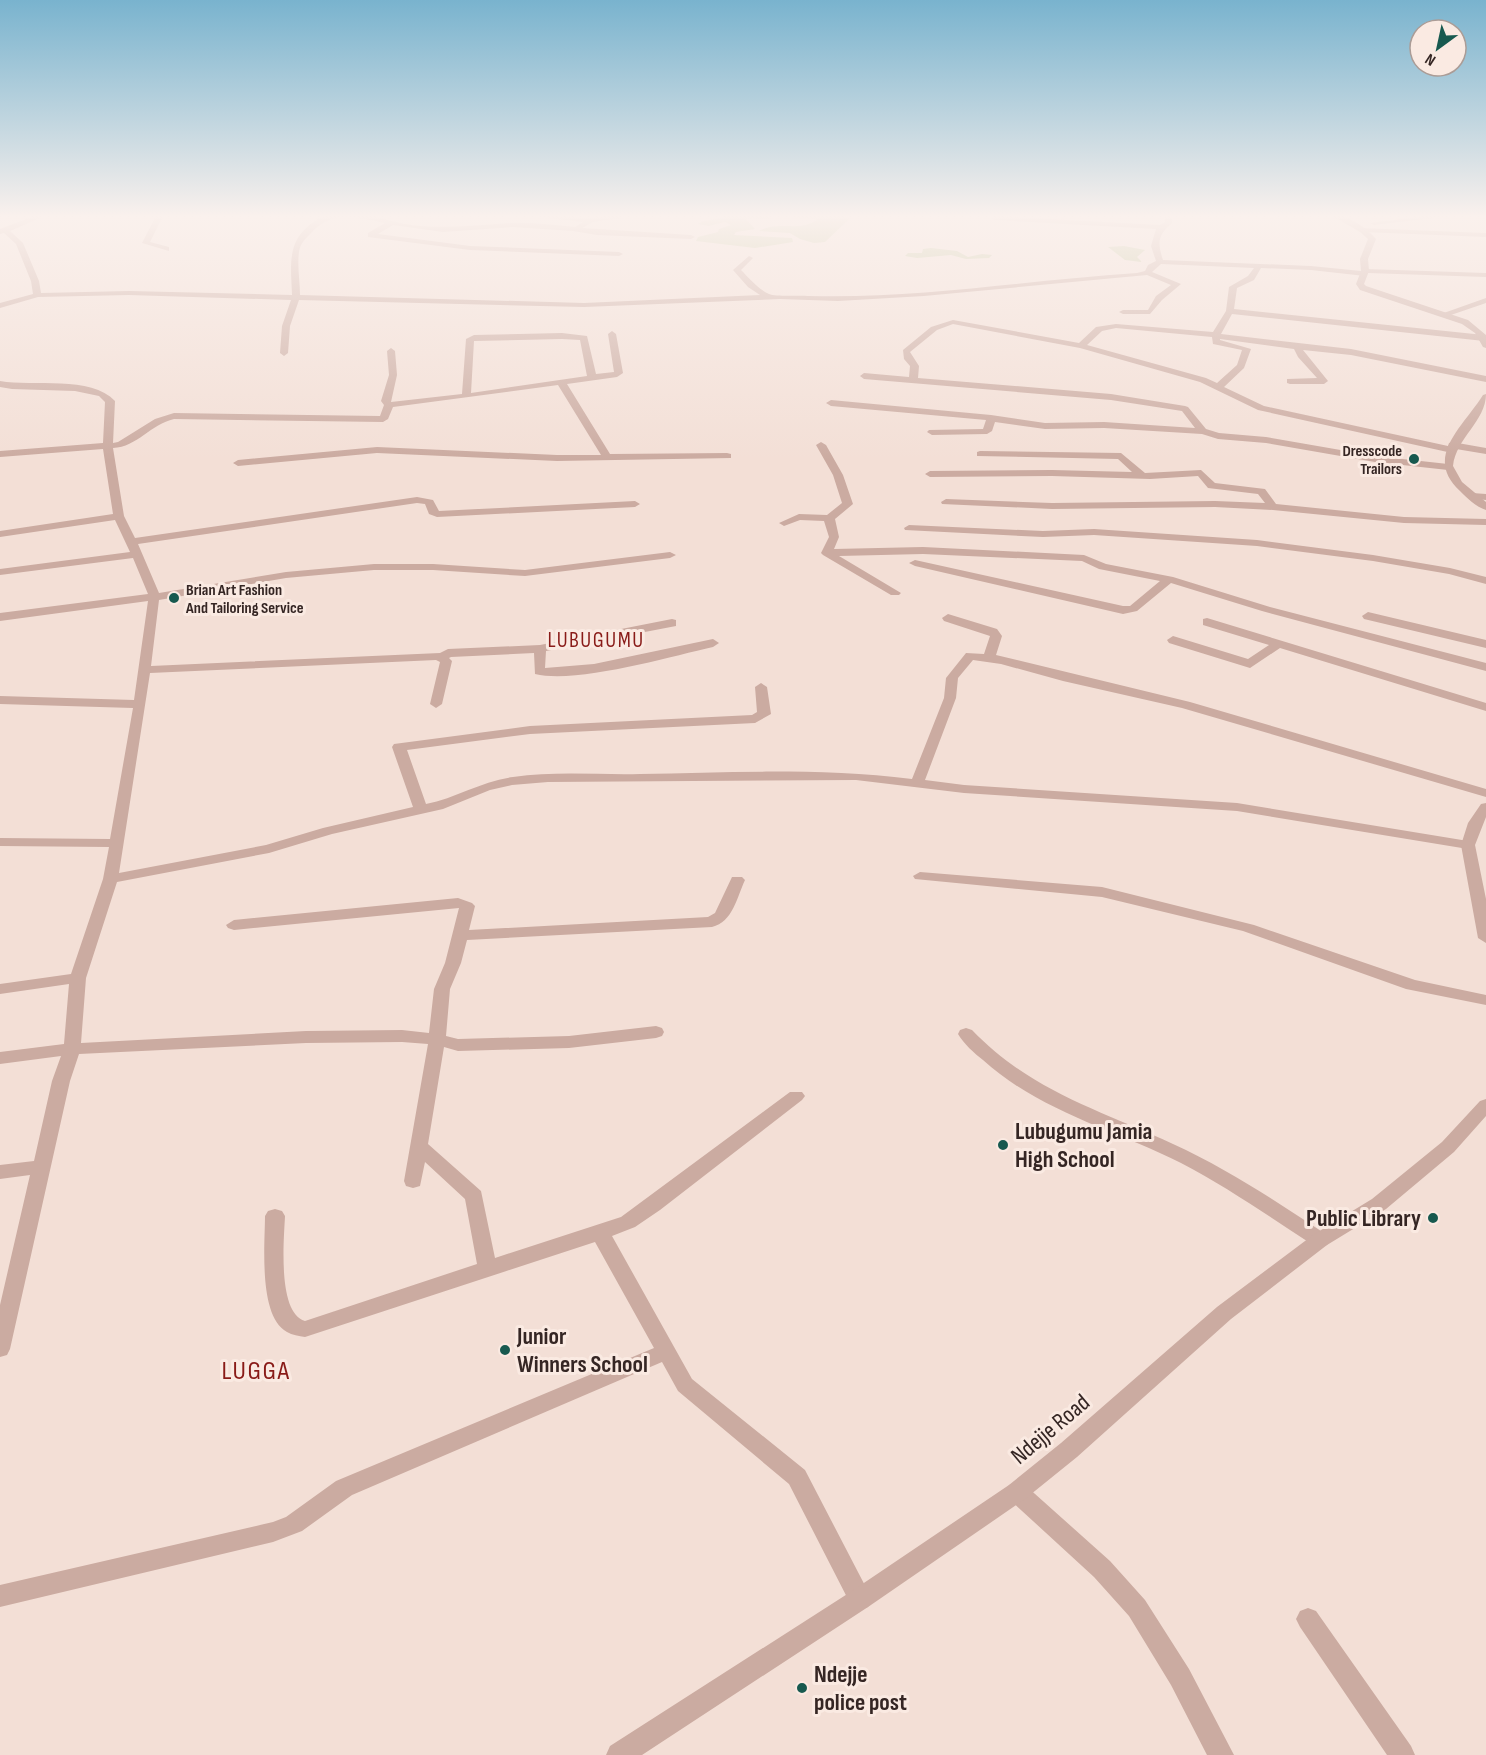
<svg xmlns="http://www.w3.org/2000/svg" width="1486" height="1755" font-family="'Sofia Sans Condensed',sans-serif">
	<rect width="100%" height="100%" fill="#f3dfd6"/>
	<path fill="#bdc295" d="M724,214h42l6,3c-8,4 -17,-1 -26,2l9,10 -19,3 -2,3 58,3 1,4 -38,6 -59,-7 2,-4 20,-5 1,-3 12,-4 -6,-3 -16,4 -11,-2 5,-3 21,-3z
		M792,214c17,0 43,-4 57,5l-24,23 -11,1 -14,-4 -10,-6 -31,-2c20,-11 37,2 58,-11l-5,-2h-16z
		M1124,246l21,4 -8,7 5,5 -17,-2 -17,-13z
		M931,248l26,3 11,6 14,-3 10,1 -3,3 -23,1 -15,-4 -34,3 -12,-2 3,-3h14l1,-4z"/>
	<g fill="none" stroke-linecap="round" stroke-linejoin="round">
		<path fill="#cbaba1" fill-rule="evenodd" d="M39,214h10l-39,17 13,12 16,38 2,12 88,-2 163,4c-1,-31 -6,-55 23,-74 25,-17 62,-3 89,3 36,6 71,1 106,-1 21,-1 43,2 65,4l8,-5 -57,-7 65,3 27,-3 2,3 -27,4 -11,6 109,7 4,2 -4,2 -94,-4 -24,-4 -60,-4 -70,5 -50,-7 -15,9 92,12 149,6 4,2 -4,2 -149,-6 -102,-13v-4l17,-10c-29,-6 -52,-14 -74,10 -6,6 -11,11 -12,19 -2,14 1,29 1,43l284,8 176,-8 -12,-8 -15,-17 16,-14 4,2 -12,12c8,8 17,19 28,24 7,3 31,1 40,2 109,3 219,-16 328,-23l8,-2 3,-6 8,-4 -5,-15 5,-17 -161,-9 -4,-2 4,-2 165,9 5,-3v-8h7v9c-14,12 -15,19 -9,37l148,6 50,5 4,-2 121,4v4l-118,-4 -3,3 -54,-6 -50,-2 -7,12 -17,8 -3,21 250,26 2,1 -2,5 -252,-27 -11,20 130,15 135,27v6l-135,-27 -48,-5 25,31 -4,3h-34l-3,-1v-4l30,-1 -19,-21 -4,-8 -74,-10v1l31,9 -7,19 -20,19 40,19 184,40 1,-3 3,-1 34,6v6l-30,-5 -1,3 -3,1 -194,-43 -58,-28 -120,-34 -127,-24 -16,6 -27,22 9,14 -1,12 193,16 74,12 3,1 18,22 13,4 47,4 109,19 73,8 5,3 -5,3 -73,-8 -109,-19 -48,-4 -16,-5 -98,-6 -59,1 -50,-7 -3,9 -5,3 -55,1 -5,-3 2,-2 54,-1 3,-9 -155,-14 -5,-3 5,-3 160,15 54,8 59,-1 91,6 -13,-17 -71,-11 -247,-21 -4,-3 4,-3 45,4 1,-11 -6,-7 -1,-9 28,-23 22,-7 126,23 17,-16 20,-3 97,8 13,-21 3,-24 19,-11 6,-8 -93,-4 -9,8 29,12 -19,16 -12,14h-27l-4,-2 4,-2h25l8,-14 15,-11 -24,-10 -223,21 -86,5 -58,-2 -196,8 -285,-7 -9,26 -2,27 -4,3 -4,-3 2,-27 9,-26 -162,-5 -91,2 -38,11v-5l33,-9 -2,-13 -15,-37 -12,-11 -4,1v-5zM1116,328l96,9 1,7 29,6 -5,15 -20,18 -11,-5 -119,-33 15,-14z
			M157,214h7l-14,28 19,5v4l-27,-8z
			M1441,214h25l-92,11 -4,-2z
			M1360,228l126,5v4l-123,-5z
			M1486,298v5l-38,13 -7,-2z
			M612,331l4,3 7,39 -6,4 -50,7 43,70 117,-1 4,1v4l-174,3 -180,-8 -139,13 -5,-3 5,-3 139,-13 180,8h44l-43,-70 -165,22 -5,12 -5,3 -209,-3c-23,5 -37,28 -61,29l11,68 11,22 282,-41 16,3 6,11 196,-10 5,3 -5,3 -198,10 -8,-3 -4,-10 -8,-1 -279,41 21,49 127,-21 88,-8h59l92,6 145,-18 6,3 -6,3 -145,18 -92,-6h-59l-88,8 -127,22 -8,66 289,-13 8,-4 92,-4 132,-26 4,1v6l-130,25 -1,17 49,-4 119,-25 6,4 -6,4c-45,10 -136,37 -178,27l-1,-21 -83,4 -2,1 3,3 -10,43 -6,4 -6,-4 10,-42 -4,-2 -286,13 -31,200 147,-28 57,-17 90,-21 -21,-60 2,-3 136,-18 222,-11 5,-3 -2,-25 6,-4 6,4 4,27 -16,9 -225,11 -123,16 19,54c30,-6 56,-23 87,-27 41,-6 85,-2 127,-3 91,-2 181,-6 272,5l32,-81 2,-20 20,-25 18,1 6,-18 -46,-15 -2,-3 6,-4 49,15 5,7 -6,19 194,47 296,87v8l-304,-89 -119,-27 -62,-17 -28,-4 -15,18 -2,20 -31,82 39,5 273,18 231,38 7,4 -7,4 -231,-38 -273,-18 -108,-13 -308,2 -36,3 -22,5 -47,19 -111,25 -63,19 -152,29 -31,96 -5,65 225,-12 96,-1 27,3 5,-44 11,-26 14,-55 -225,22 -6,-2 -2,-3 8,-5 224,-22 14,5 3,3 -6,24 239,-13 7,-4 17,-36h10l3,3c-8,17 -12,42 -33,47l-245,13 -6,23 -11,26 -4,47 12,3 111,-3 87,-10 6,2 2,4 -2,4 -6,2 -87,10 -111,3 -14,-4 -16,97 53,47 14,67 126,-41 169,-125h12l3,4 -3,4 -142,110 -25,17 -23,9 80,143 113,91 67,129 -4,8 -8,3 -8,-3 -63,-123 -111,-93 -16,-29 -310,133 -50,36 -29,11 -273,65v-22l273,-63 13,-5 50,-36 318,-133 -59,-106 -290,95c-6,-1 -13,-2 -18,-5 -29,-16 -22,-88 -22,-116l3,-5 7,-2 7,2 3,5c-1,23 -8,97 20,105l172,-57 -12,-65 -40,-37 -5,24 -7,2 -7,-2 -2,-5 24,-137 -26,-2 -96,1 -227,11 -9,27 -60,268 -3,6 -7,2v-52l30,-130 -30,4v-14l34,-4 18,-80 9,-25 -61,8v-12l64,-8 5,-60 -69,10v-10l71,-10 32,-95 6,-32 -109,-1v-8l110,1 23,-131 -133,-4v-8l134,4 14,-99 -148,20v-8l148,-19 -15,-36 -133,17v-6l130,-17 -15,-32 -115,17v-6l113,-17 -10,-65 -103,8v-6l103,-8 2,-41 -6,-6 -24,-5 -63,-2 -12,-2v-6c33,6 91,-6 115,20l-2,42 5,-1 37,-23 19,-6 206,3 4,-11 -3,-4 8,-26 -2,-24 4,-3 4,3 2,24 -6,27 71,-8 4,-55 8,-4 88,-2 25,3 9,38 18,-2 -6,-38zM562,339l18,1 7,36 -116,17 3,-52z
			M821,442l5,3 17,30 10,29 -18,15 4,18 -5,12 89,-2 161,8 22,9 67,13 97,30 216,56v8l-224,-60 -91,-28 -34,28 -14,3 -208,-48 -6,-3 6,-3 208,46h7l30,-25 -61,-12 -17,-8 -159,-7 -84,2 62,37 -2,2h-8l-68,-40 -2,-2 8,-16 -5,-16 -24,-1 -16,6 -5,-3 20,-9 28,1 15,-12 -9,-28 -17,-30z
			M980,451l141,2 24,20 56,-3 14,13 50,6 11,15 128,13 82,2v6l-82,-2 -131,-13 -58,-3 -163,2 -110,-5 -1,-2 5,-3 106,4 163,-2 50,2 -7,-9 -50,-6 -10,-12 -48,3 -98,-3 -122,1 -5,-3 5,-3 122,-1 80,2 -14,-13 -141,-3v-4z
			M1472,493l14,1v6l-18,-2v-4z
			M909,525l134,6 51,-2 163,11 116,15 77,13 36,9v7l-37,-10 -76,-13 -116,-15 -163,-11 -51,2 -138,-7 -1,-2z
			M1368,612l118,28v8l-122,-29 -2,-3z
			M1207,618l279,85v8l-206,-63 -30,20 -81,-25 -2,-3 6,-4 75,23 21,-14 -66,-20v-6z
			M920,872l182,15 152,38 161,55 71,15v10l-80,-16 -163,-58 -141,-34 -187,-18 -2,-3z
			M966,1028l6,2c60,62 126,79 201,114 55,25 104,58 154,91l3,5 -3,5 -7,2 -7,-2c-43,-28 -86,-58 -132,-82 -66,-33 -142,-52 -198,-103 -9,-7 -19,-16 -25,-26l2,-4z
			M1017,1482l8,3 85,76 35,39 44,69 45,86h-27l-36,-70 -42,-69 -35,-39 -85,-78 -3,-7 3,-7z
			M1308,1608l8,3 95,135 4,9h-28l-87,-128 -4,-8 4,-8z"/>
		<path fill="#cbaba1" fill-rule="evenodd" d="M1329,214c17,0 36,12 47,25l-8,20 1,12 -5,13 2,2 102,34 18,15v13l-3,-1 -8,-14 -13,-9 -102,-34 -4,-6 5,-13 -1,-12 8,-20 -8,-7z
			M1486,394c0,27 -30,44 -33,72l9,16 24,20v8c-10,-3 -19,-12 -26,-19 -37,-34 3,-64 23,-96z
			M1486,803v14l-11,28 11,54v44l-8,-5 -17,-93 7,-22 13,-19z
			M1486,1099v17l-32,36 -68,57 -59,36 -96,74 -154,138 -52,42 -157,108 -226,148h-36l4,-9 242,-155 157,-106 52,-42 156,-136 96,-72 59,-36 70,-57 38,-41z"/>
	</g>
	<linearGradient id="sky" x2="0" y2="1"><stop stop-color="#79b3ce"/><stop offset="0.47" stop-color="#faf1ed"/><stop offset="1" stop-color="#faf1ed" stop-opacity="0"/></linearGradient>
	<rect width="1486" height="460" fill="url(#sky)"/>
	<g fill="#17594f" stroke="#faeae2" stroke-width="2">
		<circle cx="1414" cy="459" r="6"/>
		<circle cx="174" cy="598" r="6"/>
		<circle cx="1003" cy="1145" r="6"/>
		<circle cx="1433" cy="1218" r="6"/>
		<circle cx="505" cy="1350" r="6"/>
		<circle cx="802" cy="1688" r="6"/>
	</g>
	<g text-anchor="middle" stroke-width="6" stroke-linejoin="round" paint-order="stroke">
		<g font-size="16" font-weight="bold" fill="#352624" stroke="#faeae2" text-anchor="end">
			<text x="1402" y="456">Dresscode<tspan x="1402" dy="18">Trailors</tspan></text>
			<text x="186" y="595" text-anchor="start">Brian Art Fashion<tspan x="186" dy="18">And Tailoring Service</tspan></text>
		</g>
		<g font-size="22" letter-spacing="1.5" fill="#891b18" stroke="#faeae2">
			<text x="596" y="647">LUBUGUMU</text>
		</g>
		<g font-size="24" font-weight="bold" fill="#352624" stroke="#faeae2" text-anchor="start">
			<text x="1015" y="1139">Lubugumu Jamia<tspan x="1015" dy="28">High School</tspan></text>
			<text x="1421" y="1226" text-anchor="end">Public Library</text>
			<text x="517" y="1344">Junior<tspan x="517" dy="28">Winners School</tspan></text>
			<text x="814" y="1682">Ndejje<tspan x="814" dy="28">police post</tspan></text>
		</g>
		<g font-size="24" fill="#352624" stroke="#faeae2">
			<text transform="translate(1050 1429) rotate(-40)" y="8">Ndejje Road</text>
		</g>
		<g font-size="27" letter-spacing="1.5" fill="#891b18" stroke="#faeae2">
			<text x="256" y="1379">LUGGA</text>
		</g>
	</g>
	<g transform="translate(1438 48) rotate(213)"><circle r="28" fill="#faeae2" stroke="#ab9c96" stroke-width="1.5"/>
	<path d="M0-4.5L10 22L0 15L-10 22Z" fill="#17594f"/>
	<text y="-9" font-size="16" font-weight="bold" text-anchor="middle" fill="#352624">N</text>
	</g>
</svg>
